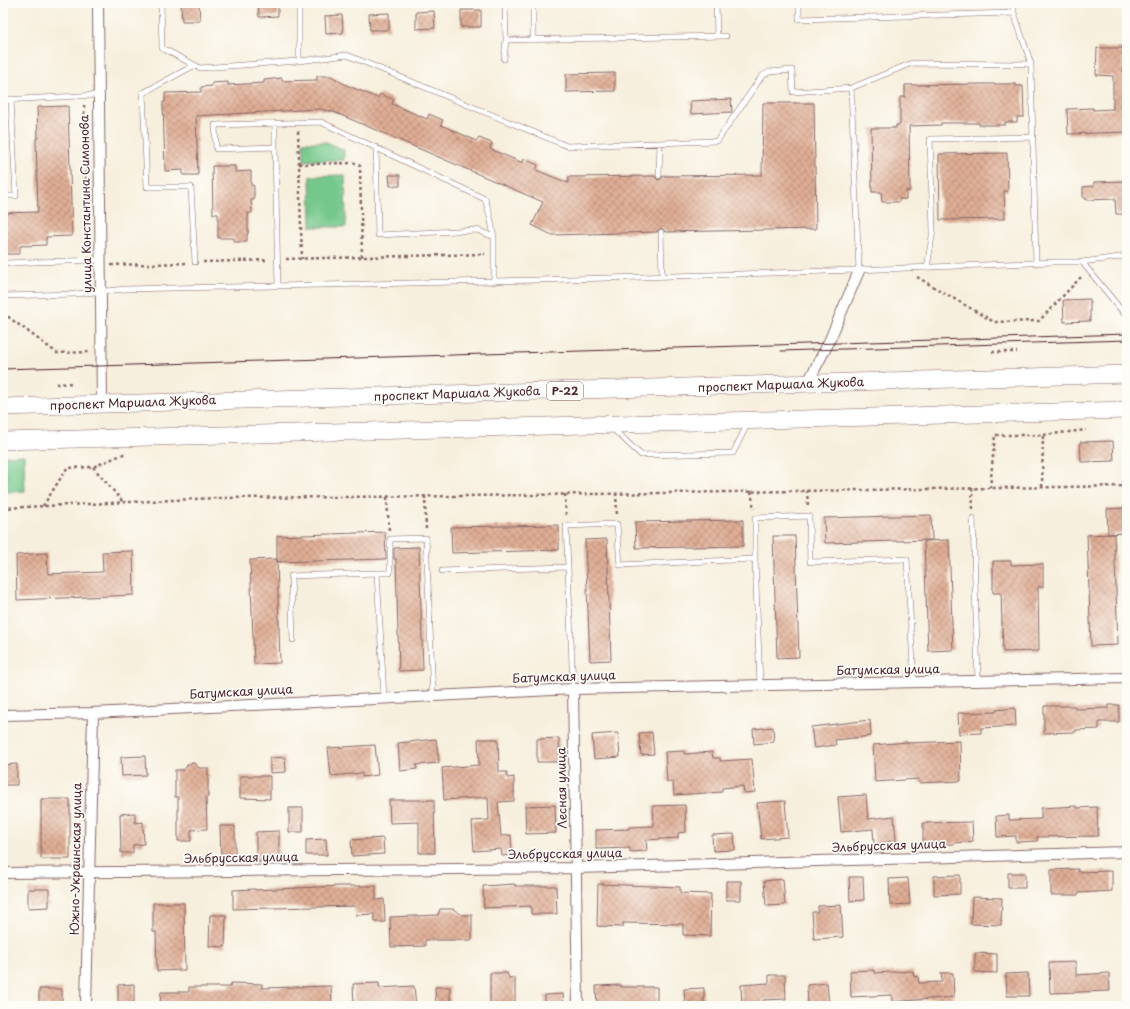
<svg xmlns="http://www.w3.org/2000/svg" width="1130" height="1009" font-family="'Playpen Sans',sans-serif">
	<defs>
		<pattern id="building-cross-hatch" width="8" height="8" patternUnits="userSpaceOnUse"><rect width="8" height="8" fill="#e0ae95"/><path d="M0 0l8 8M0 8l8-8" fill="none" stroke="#b88d7a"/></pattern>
	</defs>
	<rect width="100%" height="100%" fill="#fdfcf7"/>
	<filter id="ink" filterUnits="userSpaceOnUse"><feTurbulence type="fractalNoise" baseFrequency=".025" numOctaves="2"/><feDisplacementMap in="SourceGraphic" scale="8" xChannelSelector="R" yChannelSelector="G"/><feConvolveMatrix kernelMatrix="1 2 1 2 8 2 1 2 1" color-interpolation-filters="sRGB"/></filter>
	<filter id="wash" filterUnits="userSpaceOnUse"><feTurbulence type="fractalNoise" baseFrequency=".012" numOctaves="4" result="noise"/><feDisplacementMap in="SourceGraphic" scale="16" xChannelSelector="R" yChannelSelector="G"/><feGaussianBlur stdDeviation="0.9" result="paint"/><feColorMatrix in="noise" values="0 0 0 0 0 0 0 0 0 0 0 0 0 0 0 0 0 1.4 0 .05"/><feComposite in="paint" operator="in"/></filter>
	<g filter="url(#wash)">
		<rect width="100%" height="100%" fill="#f7efdd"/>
		<path fill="#74c88b" stroke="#5f745b" d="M303,142h23l18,8v10l-40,1z
			M345,175l1,52h-35l-1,-51z
			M24,455l1,36 -22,1v-36z"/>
		<g id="blocks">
			<path fill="url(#building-cross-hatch)" d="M181,3h18l1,18h-18z
				M258,3h20v13l-19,1z
				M461,10h20v17h-20z
				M434,11l1,17 -19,1v-17z
				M389,13v17h-19l-1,-16z
				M342,15l1,18 -17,1 -1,-18z
				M1097,48h26v24h4v26h-1l1,34 -59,2 -1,-25 26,-1v2l20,-1v-33l-17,-1z
				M615,73v18l-49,1v-18z
				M317,76h14l15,9 32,13 2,-4 14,6 -2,4 35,15 2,-5 14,6 -2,5 36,16 2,-3 13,5 -2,6 33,14 1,-4 14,6 -2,5 32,13v-6l87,-1 2,3 2,1 3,-2 1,-2 99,-1 1,-72h51l2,126 -151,3 -1,-2 -3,-2 -3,2 -1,2 -105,3 -20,-10 11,-23 -209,-90 -15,-3 -123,7 2,59h-15v-5l-18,1 -2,-69h2v-9l36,-1v-5l11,-1v-3l16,-1v3l36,-2v-3l18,-2v3l35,-1z
				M981,84h35v2h7l1,31h-7v5h-12v3h-26v-2h-38v2l-32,1 1,65h-4v8h-7v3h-17l-1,-10h-9l-1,-64h25v-3h4v-28h5v-12z
				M731,99l1,13 -41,2 -1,-13z
				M68,106l4,130 -26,1v8l-26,1v8h-17v-41l35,-1 -2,-74h2l-1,-31z
				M1007,153l1,38h-4l1,28 -65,1 -1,-66z
				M212,166h23v6l16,-1v14l3,1v14h-3l1,13h-4v21h-1v8h-13v-4h-16v-24h-5z
				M389,175h11v11h-10z
				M1127,181v33h-11l-1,-15 -29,1v-2h-3v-11l11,-1v-4z
				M1090,299v22l-26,1 -1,-22z
				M1113,441l1,20 -33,1 -1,-20z
				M1127,508v25l-19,1 -1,-25z
				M931,515l1,25 -107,3 -1,-25z
				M743,520v26l-107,2 -1,-26z
				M559,525v25l-107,3 -1,-26z
				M385,532l1,27 -109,3v-26z
				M1114,534l4,111 -27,1 -4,-111z
				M773,536h22l4,121 -22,1z
				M607,539l4,121 -21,1 -5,-121z
				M949,540l4,110 -25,1 -4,-110z
				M419,547l4,123 -24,1 -3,-112h-2v-11z
				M133,551l1,44 -117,5 -1,-45 31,-2 1,21 55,-2 -1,-20z
				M277,559l3,104 -26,1 -4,-104z
				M993,561h18v4l32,-1v23h-5l1,64 -36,1 -2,-59h-8z
				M1109,705h10v17h-20v7l-23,1v2l-32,1v-27h31v3l34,-1z
				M1015,708l1,18 -35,2v5l-22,1 -1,-21 38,-1v-2z
				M870,720l1,16 -36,4 1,5 -22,3 -3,-21z
				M773,727l1,15 -20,2 -1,-15z
				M652,732l2,22 -13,1 -2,-22z
				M618,733l2,24 -26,2 -2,-24z
				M559,738l1,24h-23v-23z
				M436,739l3,24 -23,2 1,4 -17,2 -2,-28z
				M478,739h20l1,33h8v6l7,-1v24l-16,1 3,34 10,-1 1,20 -10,1 -1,-7 -27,2 -2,-30 17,-1 -1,-23 -44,3 -2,-32 37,-3z
				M960,741l1,40 -42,2v-4l-44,3 -2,-37 34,-3v1z
				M375,745l3,30 -16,2v-4l-31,3 -3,-28z
				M684,751v3l28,-2 1,6h7v3l32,-2 3,33 -11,1 -1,-7 -21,2v4l-48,3 -1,-13h-6l-2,-30z
				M145,756l1,19 -24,1 -1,-19z
				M285,757l1,15 -16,1v-15z
				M194,763l5,5h9v29h-2l1,32 -16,1v11h-13v-44h-3v-27h9l4,-6z
				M17,764v21h-14v-20z
				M240,776h30v23l-30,-1z
				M866,795l2,24 26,-3 2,25 -22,3 -1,-15 -32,3 -3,-35z
				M41,799h29v60h-29z
				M389,800h45l1,53h-16v-31l-29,1z
				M785,801l3,36 -27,2 -4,-36z
				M555,805l1,28 -30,1 -1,-28z
				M685,805l1,27 -8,1v5l-32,2 1,11 -17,1v-4l-34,1v-19l33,-1v-2l25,-1 -1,-20z
				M1077,806v2l20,-1 1,29 -61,1v4l-21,1v-6l-19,1 -1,-21 13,-1v5l32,-1v-11z
				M289,808h14v24h-14z
				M135,813v10l8,-1 1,22 -11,1v8h-12l-1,-39z
				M972,822l1,19 -18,2v1l-32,1v-22z
				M220,826h15v30h-14z
				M279,831v30l-23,1v-30z
				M734,834l1,16 -22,1 -1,-16z
				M383,838l1,16 -32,2 -1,-16z
				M326,839l1,16h-21v-15z
				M1078,869v3l34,-1v20l-34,2v2h-27v-25z
				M1008,873h17v15h-17z
				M960,875v19l-26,1v-19z
				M849,877h14l1,23 -14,1z
				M908,878l2,26 -20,1 -1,-26z
				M783,879l2,26 -19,1 -2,-25z
				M726,881h15v19h-15z
				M515,884v2h41l1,28h-26v-8l-47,2 -1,-22z
				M598,884l82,3v6l31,1 -1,42 -27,-1v-11l-60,-1v4l-26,-1z
				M340,886h36v14l8,-1 1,23h-10l-1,-8 -18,1 -1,-9 -122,3v-19l22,-1v1z
				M28,889h21v18l-21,1z
				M972,897l30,1 -1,27 -30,-1z
				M153,903h31l1,67 -28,1 -1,-39h-3z
				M841,905l2,32 -29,2 -2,-27h6v-6z
				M440,909h13l9,6h10v25h-47v6l-34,1 -1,-30 48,-2z
				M210,915h16l-1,32 -16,-1z
				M975,953l22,1v19l-22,-1z
				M1076,962v13l33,-2 1,18 -60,2 -1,-30z
				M874,970v3l39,-2 1,6 4,-1 1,7 23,-1 -1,-9h12l1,24 -62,5v-7l-41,2 -1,-26z
				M490,973h17l2,5h6v28h-25z
				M1028,973l1,23h-22l-1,-22z
				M769,975h16l1,24 -23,1v5l-21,1 -1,-21 28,-2z
				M231,983l31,1v4l69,-2 1,20h-172l1,-14h28v-5h41z
				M379,983v5l35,-2 2,20h-62l-1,-22z
				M827,983l2,23h-21l-1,-21z
				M134,984v22h-16v-21z
				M621,985v2h36v19h-60l-1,-20z
				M435,987h15v19h-14z
				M704,988v18h-19l-1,-17z
				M39,989h23v17h-23z
				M563,994l1,12h-19v-11z"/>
		</g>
	</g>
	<g filter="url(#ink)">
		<use href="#blocks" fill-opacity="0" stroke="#876869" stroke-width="1"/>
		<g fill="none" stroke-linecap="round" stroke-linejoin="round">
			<defs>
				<path id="service" d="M161,3l1,45 38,20 99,-7 48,-6 220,91 150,-5 45,-65 7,-4 23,-2 1,22 58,-4 8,183
					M299,3v58
					M533,3v37
					M716,3l1,33
					M799,3v16l215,-6
					M1013,3l1,10 17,51 5,199
					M506,40l220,-4
					M504,59l2,-19 -1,-37
					M851,88l61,-25 119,1
					M3,100l95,-5
					M275,123v24
					M376,147l2,88 99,-5 17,7
					M659,176l1,-33
					M3,196h13l-5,-96
					M661,232l1,45
					M195,262l-4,-75h-44l-4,-94 52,-28
					M1082,262l45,-6
					M3,263l97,-3
					M927,268l6,-38 -3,-91 102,-2
					M278,286l-3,-139 -59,2 -1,-24 106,-3 164,77 5,17 4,21v45
					M3,296l72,-2 51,-5c309,-6 618,-13 926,-27h30l45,55
					M613,429l28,26 92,-2 15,-30
					M973,518l5,163
					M755,559v-41l54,-2 1,46 97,-3 7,123
					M568,567l-2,-41 51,-2 3,41 135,-6 5,126
					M442,571l126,-4 5,122
					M377,573h13v-34l36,-1 7,158
					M293,640l-2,-64 86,-3 7,125"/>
				<path id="minor" d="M98,3l4,401
					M807,384l21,-40 31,-73
					M573,689l5,317
					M3,715l90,-2 480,-24 554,-11
					M3,873l573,-5 551,-16
					M86,1006l7,-293"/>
				<path id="trunk" d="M3,407l1124,-33
					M3,441l1124,-31"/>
			</defs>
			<use href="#service" stroke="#876869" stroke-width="6"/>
			<use href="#minor" stroke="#876869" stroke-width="12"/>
			<use href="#trunk" stroke="#876869" stroke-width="18"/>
			<path stroke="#876869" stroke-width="2.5" stroke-dasharray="3 3" stroke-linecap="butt" d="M541,4l130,-1
				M84,105l3,113
				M298,131l4,128
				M299,164l57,-1 4,3 2,91
				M286,259l199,-5
				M203,262l66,-2
				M111,265l77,-2
				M917,277l77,45 45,-1 43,-45
				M3,313l54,40 32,-1v-1
				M992,352h25
				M56,384l18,-1
				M93,467l30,35
				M1042,487l1,-52
				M972,488l1,22
				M990,488l5,-53h48l43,-5
				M807,490l1,17
				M751,491l3,18
				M616,493l1,23
				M565,494l1,24
				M425,496l1,34
				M387,497l2,34
				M43,506l24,-38 26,-1 33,-14
				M3,508l213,-10 248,-2 663,-10"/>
			<use href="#service" stroke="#fff" stroke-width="5"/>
			<use href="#minor" stroke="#fff" stroke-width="10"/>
			<use href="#trunk" stroke="#fff" stroke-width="17"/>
			<path stroke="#4a1f2b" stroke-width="1" d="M781,351l346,-11
				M3,369l1124,-35"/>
		</g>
	</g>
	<g text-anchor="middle" stroke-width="3.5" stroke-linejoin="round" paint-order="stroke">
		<rect fill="#fdfcf7" stroke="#806168" stroke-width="1" x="547" y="382" width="36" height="18" rx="3"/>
		<g font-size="11" font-weight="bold" fill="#4a1f2b">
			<text x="565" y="395">Р-22</text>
		</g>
		<g font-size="12" fill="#4a1f2b" stroke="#fdfcf7">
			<text transform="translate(86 204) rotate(-91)" y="4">улица Константина Симонова</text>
			<text transform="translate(781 385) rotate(-2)" y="4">проспект Маршала Жукова</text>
			<text transform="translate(457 394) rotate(-2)" y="4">проспект Маршала Жукова</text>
			<text transform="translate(133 403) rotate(-2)" y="4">проспект Маршала Жукова</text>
			<text transform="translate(888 670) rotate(-1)" y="4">Батумская улица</text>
			<text transform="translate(564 677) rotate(-2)" y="4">Батумская улица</text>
			<text transform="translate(241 692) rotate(-3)" y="4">Батумская улица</text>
			<text transform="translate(562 788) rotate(-91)" y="4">Лесная улица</text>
			<text transform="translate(889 846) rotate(-2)" y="4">Эльбрусская улица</text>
			<text transform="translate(565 854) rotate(-1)" y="4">Эльбрусская улица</text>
			<text transform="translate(241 858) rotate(-1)" y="4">Эльбрусская улица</text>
			<text transform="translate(76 859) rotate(-89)" y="4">Южно-Украинская улица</text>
		</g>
	</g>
	<rect width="1130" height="1009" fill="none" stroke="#fdfcf7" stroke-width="16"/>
</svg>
